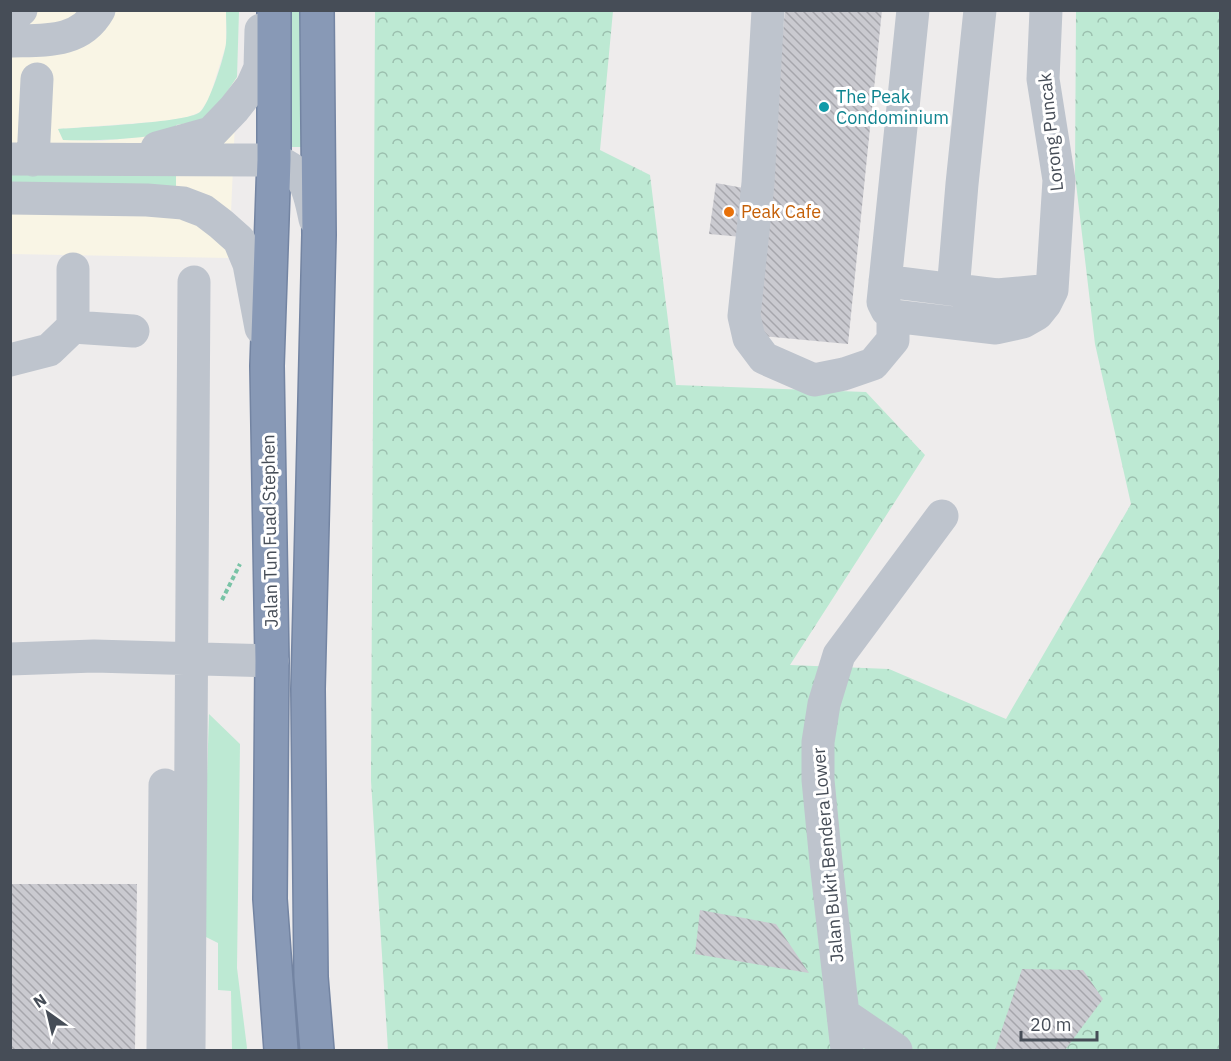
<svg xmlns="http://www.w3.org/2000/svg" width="1231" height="1061" font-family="'IBM Plex Sans',sans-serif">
	<defs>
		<pattern id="forest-crowns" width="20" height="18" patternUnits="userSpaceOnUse" patternTransform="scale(1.5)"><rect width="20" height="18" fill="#bde9d3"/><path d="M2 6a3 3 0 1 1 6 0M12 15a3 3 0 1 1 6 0" fill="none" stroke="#9bbfae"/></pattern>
		<pattern id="building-back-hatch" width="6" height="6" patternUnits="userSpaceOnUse" patternTransform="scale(1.5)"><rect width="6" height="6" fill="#cacad0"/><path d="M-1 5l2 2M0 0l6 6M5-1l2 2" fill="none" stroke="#a6a6ac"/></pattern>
	</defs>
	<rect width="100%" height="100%" fill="#eeecec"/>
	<path fill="#f9f5e5" d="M11,11h215v34l-17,54 -9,13 -12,5 -23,4 -107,8 6,11 38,1 62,-7 12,-8 42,-21 19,-28 -8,181 -218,-4z"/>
	<path fill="#bde9d3" d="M226,11h13l-2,66 -19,28 -17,16 -25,4 -1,7c-36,7 -74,9 -112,8l-5,-11c23,-2 129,-6 142,-17 9,-7 25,-57 26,-69 1,-11 0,-22 0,-32z
		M287,11h13l1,136h-15z
		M11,170l165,4v14l-165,-4z
		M209,714l31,30 -3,224 10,80 -1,2h-14l-1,-59 -13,-1v-47l-16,-8z"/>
	<path fill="url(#forest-crowns)" d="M375,11h238l-13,139 50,25 26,210 190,7 59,63 -135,210 99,4 117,50 125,-215 -36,-160 -20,-169 1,-164h144v1039h-832l-17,-269z"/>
	<path fill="url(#building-back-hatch)" d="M785,10h97l-34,334 -96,-9 15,-131z
		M716,183l33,6 -7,48 -33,-3z
		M10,884h127l-2,166h-125z
		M700,910l76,14 33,49 -114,-19z
		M1022,969l61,1 20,29 -38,51h-70z"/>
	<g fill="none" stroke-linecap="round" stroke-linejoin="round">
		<defs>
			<path id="highway" d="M274,10v150l-7,206 5,295 -2,238 11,151
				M317,1050l-6,-73 -3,-288 11,-454 -2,-225"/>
		</defs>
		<use href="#highway" stroke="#7384a2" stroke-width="36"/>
		<path stroke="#79c3a6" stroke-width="4" stroke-dasharray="4.5 3" stroke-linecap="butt" d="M222,600l18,-36"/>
		<path stroke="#bec4cd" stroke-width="33" d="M768,10l-10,173 -14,133 5,22 15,20 50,22 30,-6 29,-10 20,-24v-24
			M913,10l-30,292 4,8 6,6 103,12 27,-6 14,-8 8,-10 7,-14 7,-110 -16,-101 3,-69
			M980,10l-18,174 -8,95 2,11 41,5 55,-5
			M10,18l11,-8
			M10,41c34,-1 70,3 89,-31
			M157,148l54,-15 23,-24 18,-23 8,-18 1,-38
			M10,159l264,1c33,14 34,26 41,59
			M33,160l4,-81
			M10,198l137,2 36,3 21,8 17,13 18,16 10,24 12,64
			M73,269v58l60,4
			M885,281l71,9
			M10,360l39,-10 24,-23
			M10,659l84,-3 178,5
			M843,1014l53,36
			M163,1050l2,-265
			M189,1050l5,-768
			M847,1050l-21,-188 -8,-82v-38l6,-38 15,-49 103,-139"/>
		<use href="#highway" stroke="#8899b6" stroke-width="33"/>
	</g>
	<circle fill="#0f9aa8" stroke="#fff" stroke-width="2" cx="824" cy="107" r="6"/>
	<circle fill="#e8710a" stroke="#fff" stroke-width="2" cx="729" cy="212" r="6"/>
	<g text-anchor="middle" stroke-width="6" stroke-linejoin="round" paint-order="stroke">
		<g font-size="18" fill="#0d838f" stroke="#fff" text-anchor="start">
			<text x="836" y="103">The Peak<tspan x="836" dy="21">Condominium</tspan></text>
		</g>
		<g font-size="18" fill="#464d57" stroke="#fff">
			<text transform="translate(1051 132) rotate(-96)" y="6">Lorong Puncak</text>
			<text transform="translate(270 531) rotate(-91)" y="6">Jalan Tun Fuad Stephen</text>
			<text transform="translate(828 855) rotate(-95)" y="6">Jalan Bukit Bendera Lower</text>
		</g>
		<g font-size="18" fill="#c56008" stroke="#fff" text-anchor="start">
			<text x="741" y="218">Peak Cafe</text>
		</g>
	</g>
	<rect width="1231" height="1061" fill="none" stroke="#464d57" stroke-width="24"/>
	<g transform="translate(48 1013) rotate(326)" stroke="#ffffff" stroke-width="4.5" paint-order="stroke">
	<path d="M0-4.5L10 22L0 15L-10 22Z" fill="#464d57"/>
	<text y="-9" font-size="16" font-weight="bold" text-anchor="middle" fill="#464d57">N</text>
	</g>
	<path d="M1021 1031v9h76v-9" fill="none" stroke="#464d57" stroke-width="3"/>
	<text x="1030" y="1031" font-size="18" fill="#464d57" stroke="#ffffff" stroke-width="4.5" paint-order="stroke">20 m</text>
</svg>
